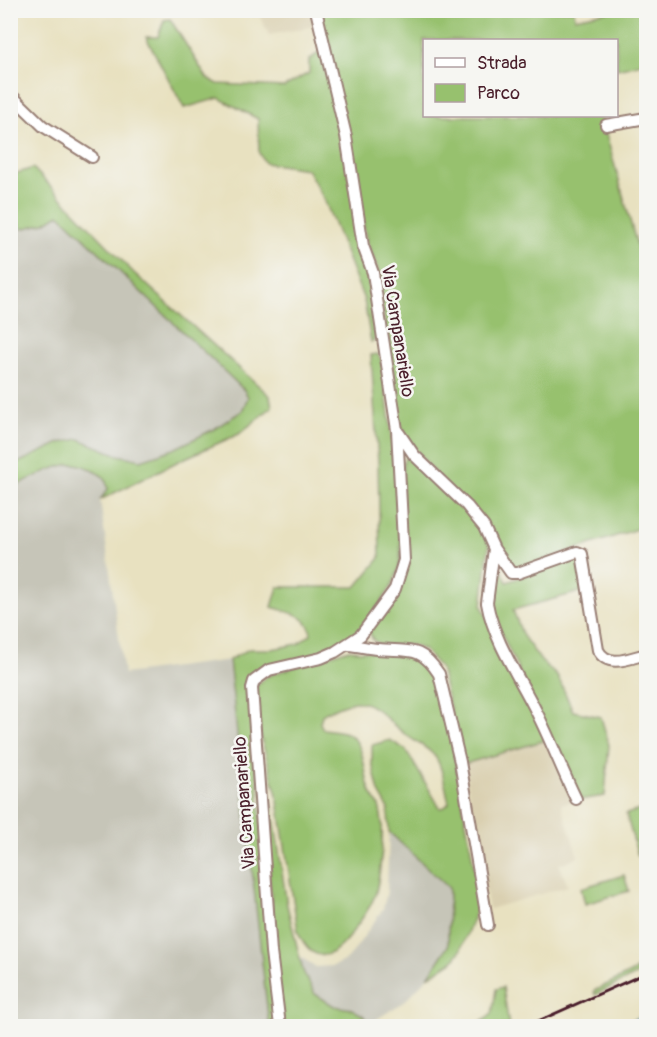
<svg xmlns="http://www.w3.org/2000/svg" width="657" height="1037" font-family="Pangolin,sans-serif">
	<rect width="100%" height="100%" fill="#f6f6f2"/>
	<filter id="ink" filterUnits="userSpaceOnUse"><feTurbulence type="fractalNoise" baseFrequency=".0167" numOctaves="2"/><feDisplacementMap in="SourceGraphic" scale="12" xChannelSelector="R" yChannelSelector="G"/><feConvolveMatrix kernelMatrix="1 2 1 2 8 2 1 2 1" color-interpolation-filters="sRGB"/></filter>
	<filter id="wash" filterUnits="userSpaceOnUse"><feTurbulence type="fractalNoise" baseFrequency=".008" numOctaves="4" result="noise"/><feDisplacementMap in="SourceGraphic" scale="24" xChannelSelector="R" yChannelSelector="G"/><feGaussianBlur stdDeviation="1.35" result="paint"/><feColorMatrix in="noise" values="0 0 0 0 0 0 0 0 0 0 0 0 0 0 0 0 0 1.4 0 .05"/><feComposite in="paint" operator="in"/></filter>
	<g filter="url(#wash)">
		<rect width="100%" height="100%" fill="#e8e1c0"/>
		<path fill="#dad0b1" d="M257,11h54l3,15 -45,9z
			M546,740l29,61 -14,3 17,53 -19,7 9,22 -79,23 -25,-145z"/>
		<path fill="#c6c5b8" d="M10,213l12,15 23,-5 14,-9 186,176 3,7 -6,14 -28,18 -40,20 -33,11 -23,-5 -40,-16 -18,4 -49,23z
			M74,464l14,4 17,10 3,11 -8,11 24,174 105,-14 40,366h-258l-1,-538 48,-21z
			M389,832l60,56 -1,58 -20,31 -24,25 -35,22 -5,-8 -12,-7 -18,-3 -19,-12 -12,-23 -4,-15 17,11 17,-1 15,-7 35,-50 4,-18z"/>
		<path fill="#97c16e" stroke="#70704c" stroke-width="1.5" d="M574,10l1,8 35,-7h36v51l-29,7 -1,-29h-192v76h177l42,151h3v259l-128,43 -6,-1 -95,-117 -18,-27 -22,-157 -10,-24 -47,-232z
			M170,19l37,59 11,6 66,3 25,-14v-13l11,-8 22,84 25,137 9,63 -2,5 -3,1 -7,-42 -39,-99 -18,-32 -42,-6 -6,-10 -1,-34 -39,-21 -35,10 -38,-71h12l6,-17z
			M33,168l101,105 136,123 2,11 -33,27 -56,25 -83,41 8,-11 -3,-11c-9,-6 -19,-13 -31,-14 -18,0 -47,17 -63,24v-22l49,-23 19,-4 39,16 23,5 33,-11 40,-20 28,-18 6,-14 -4,-7 -185,-176 -14,9 -23,6 -11,-16v-38z
			M378,354l3,6c8,47 13,94 17,141 1,21 5,44 1,65 -4,23 -39,68 -59,79 -23,13 -50,17 -75,23l-8,4 -7,7 27,347h-8l-40,-366 20,-11h23l26,-5 13,-10c-2,-20 -22,-21 -39,-27l6,-20h78l24,-29 -2,-95 -7,-108z
			M408,457l4,1 60,59 10,14 7,14 -7,61 64,134 -82,24 -24,-96 -16,-18 -12,-5h-31l-8,-5 -4,-9 31,-46 3,-122 2,-5z
			M573,558h4l2,4 5,29 -71,19 10,26 18,25 17,16 15,34 28,6 8,28 -4,51 -26,4 -81,-174c-9,-27 -5,-36 0,-63l9,19z
			M346,650l54,3 20,4 15,18 15,56 30,170 -20,50 -7,10 -25,16 20,-31 1,-58 -60,-56 -1,-24 -9,-16 -7,-29v-18l18,-5 16,10 34,58 5,-1 4,-4c-3,-12 -6,-35 -13,-45 -6,-10 -21,-16 -30,-23 -34,-26 -37,-48 -84,-20l-2,8 3,6c7,1 16,1 23,4 20,8 17,40 24,57 2,7 9,12 10,20 5,22 1,59 -4,82 -3,12 -13,25 -20,35 -19,28 -40,44 -58,5l-21,-137 -16,-57 -6,-47 2,-6 10,-9z
			M259,750l13,54 15,101 16,66 12,23 19,12 18,3 12,7 6,10h-86l-5,-32z
			M646,808v45l-8,3 -12,-42z
			M624,875l5,16 -44,13 -4,-16z
			M646,965v5l-51,25 -1,-4z
			M503,987l6,39h-33l16,-12 4,-25z"/>
		<path fill="#51b8cf" stroke="#4e6c7d" stroke-width="1.5" d="M646,1014v12h-26z"/>
	</g>
	<g filter="url(#ink)">
		<g fill="none" stroke-linecap="round" stroke-linejoin="round">
			<defs>
				<path id="minor" d="M10,94l33,32 49,31
					M606,125l40,-7
					M399,433l15,22 53,51 17,21 10,22 17,24h7l59,-21 5,2 16,96c10,19 32,8 48,4
					M494,549l-7,54c7,39 33,75 50,110 14,28 25,57 39,86
					M349,645c9,1 19,3 28,4 30,3 43,-5 62,25l21,88 28,163
					M280,1026l-9,-74 -19,-264 2,-7 15,-11 52,-12 14,-6 26,-17 34,-46 9,-29 -7,-130 -24,-157 -10,-27 -17,-110 -30,-126"/>
			</defs>
			<use href="#minor" stroke="#998076" stroke-width="14"/>
			<use href="#minor" stroke="#fff" stroke-width="10"/>
			<path stroke="#4a1f2b" stroke-width="3" d="M527,1026l119,-53"/>
		</g>
	</g>
	<g text-anchor="middle" stroke-width="5" stroke-linejoin="round" paint-order="stroke">
		<g font-size="18" fill="#4a1f2b" stroke="#f6f6f2">
			<text transform="translate(398 331) rotate(81)" y="6">Via Campanariello</text>
			<text transform="translate(244 803) rotate(-94)" y="6">Via Campanariello</text>
		</g>
	</g>
	<rect width="657" height="1037" fill="none" stroke="#f6f6f2" stroke-width="36"/>
	<rect x="423" y="39" width="195" height="78" fill="#f6f6f2" stroke="#b1a0a2" stroke-width="1.5"/>
	<rect x="435" y="58" width="30" height="9" fill="#ffffff" stroke="#b1a0a2" stroke-width="1.5"/>
	<text x="477" y="69" font-size="18" fill="#4a1f2b">Strada</text>
	<rect x="435" y="84" width="30" height="18" fill="#97c16e" stroke="#b1a0a2" stroke-width="1.5"/>
	<text x="477" y="99" font-size="18" fill="#4a1f2b">Parco</text>
</svg>
